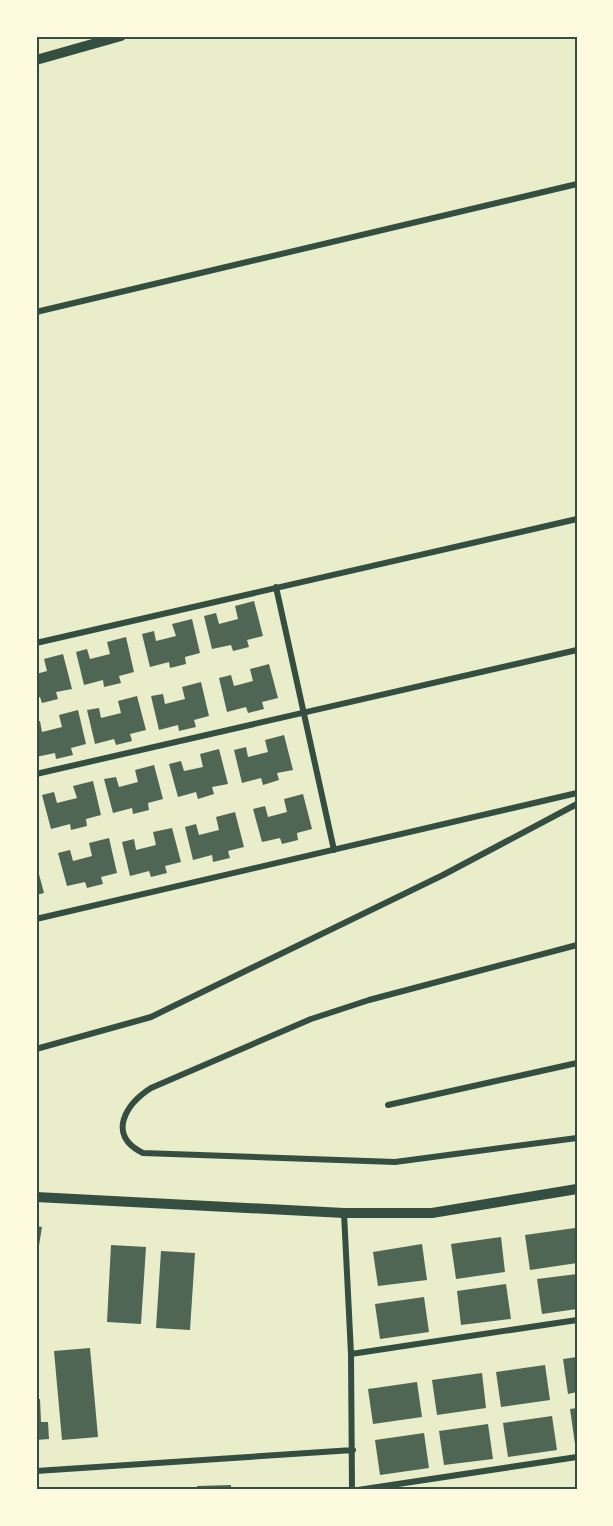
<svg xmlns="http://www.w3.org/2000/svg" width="613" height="1526" font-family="Roboto,sans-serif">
	<rect width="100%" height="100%" fill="#e9edc9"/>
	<path fill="#4f6655" d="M254,601l9,35 -16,4 2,7 -16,4 -2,-6 -19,4 -8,-33 12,-3 3,11 19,-5 -3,-13z
		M192,619l8,34 -15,4 1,7 -16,4 -1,-6 -19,5 -8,-33 12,-3 2,10 20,-5 -4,-12z
		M126,637l8,35 -15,4 2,7 -17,4 -1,-7 -19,5 -8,-33 11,-3 3,10 20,-5 -3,-12z
		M63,654l9,35 -16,3 2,7 -16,4 -2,-6 -4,1v-24l11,-3 -3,-12z
		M269,664l9,34 -16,4 2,7 -16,4 -2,-6 -19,5 -8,-34 12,-3 3,11 19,-5 -3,-12z
		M201,682l8,34 -15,4 2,7 -17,4 -1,-6 -19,5 -8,-34 12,-2 2,10 20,-5 -3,-12z
		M137,696l9,34 -16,4 2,7 -16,4 -2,-6 -19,5 -8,-34 12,-2 2,10 20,-5 -3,-12z
		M78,710l8,34 -15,4 2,7 -17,4 -1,-6 -19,4v-35l4,-1 2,11 20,-5 -3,-12z
		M284,735l9,35 -16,3 2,7 -16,5 -2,-7 -19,5 -8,-33 12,-3 2,10 20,-5 -3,-12z
		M219,749l9,35 -16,3 2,7 -16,5 -2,-7 -18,5 -9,-33 12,-3 3,10 19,-4 -3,-13z
		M154,765l9,34 -15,4 1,7 -16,4 -1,-6 -19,5 -9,-34 12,-2 3,10 19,-5 -3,-12z
		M93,781l8,34 -15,4 1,7 -16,4 -1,-6 -19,5 -9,-34 12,-3 3,11 20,-5 -4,-12z
		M303,794l9,35 -15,4 1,7 -16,4 -2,-6 -18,4 -9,-33 12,-3 3,11 19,-5 -3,-13z
		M235,812l9,35 -16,4 2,7 -17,4 -1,-7 -19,5 -8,-33 11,-3 3,11 20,-5 -3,-13z
		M172,828l9,34 -16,4 2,7 -16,4 -2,-6 -19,5 -8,-34 12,-3 2,11 20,-5 -3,-13z
		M109,838l8,35 -16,4 2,7 -16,4 -2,-6 -18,4 -9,-33 12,-3 3,11 19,-5 -3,-13z
		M36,863l8,30 -8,2z
		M36,1226l6,1 -5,31 -1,-1z
		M575,1228l2,35 -47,7 -5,-35z
		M501,1237l4,35 -49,7 -5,-35z
		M422,1244l5,36 -49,6 -5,-34z
		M111,1245l35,2 -5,77 -34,-2z
		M161,1251l34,2 -5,77 -34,-2z
		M577,1274v35l-35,5 -5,-35z
		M506,1284l5,35 -50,6 -4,-34z
		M424,1297l5,35 -49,7 -5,-35z
		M90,1348l8,89 -36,3 -8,-89z
		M577,1357v35l-9,2 -5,-35z
		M545,1365l5,35 -49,7 -5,-35z
		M482,1373l4,35 -49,7 -5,-35z
		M417,1382l5,35 -49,7 -5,-35z
		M36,1399h4l1,23h7l1,17 -13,1z
		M577,1408v36h-2l-5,-35z
		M552,1416l5,34 -49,7 -5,-34z
		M488,1424l5,35 -49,6 -5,-34z
		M424,1433l5,35 -49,7 -5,-35z
		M231,1485v5h-34v-4z"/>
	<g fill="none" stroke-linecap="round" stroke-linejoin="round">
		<path stroke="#344e41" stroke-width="6" d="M36,312l541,-128
			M276,587l58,263
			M36,643l541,-124
			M36,774l541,-124
			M36,919l541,-126
			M577,945l-208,55 -58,19 -160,69c-25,16 -45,47 -8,65l252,9 182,-24
			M36,1049l115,-32 292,-142 134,-71
			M388,1105l189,-42
			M344,1213l7,141 1,136
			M351,1354l226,-34
			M36,1471l317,-21
			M358,1490l219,-33"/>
		<path stroke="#344e41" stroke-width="10" d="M36,60l85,-24
			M36,1197l308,16h88l145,-24"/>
	</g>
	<rect width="613" height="1526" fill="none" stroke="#fefae0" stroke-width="75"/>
	<rect x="38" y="38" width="538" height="1450" fill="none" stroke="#344e41" stroke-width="2"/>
</svg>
